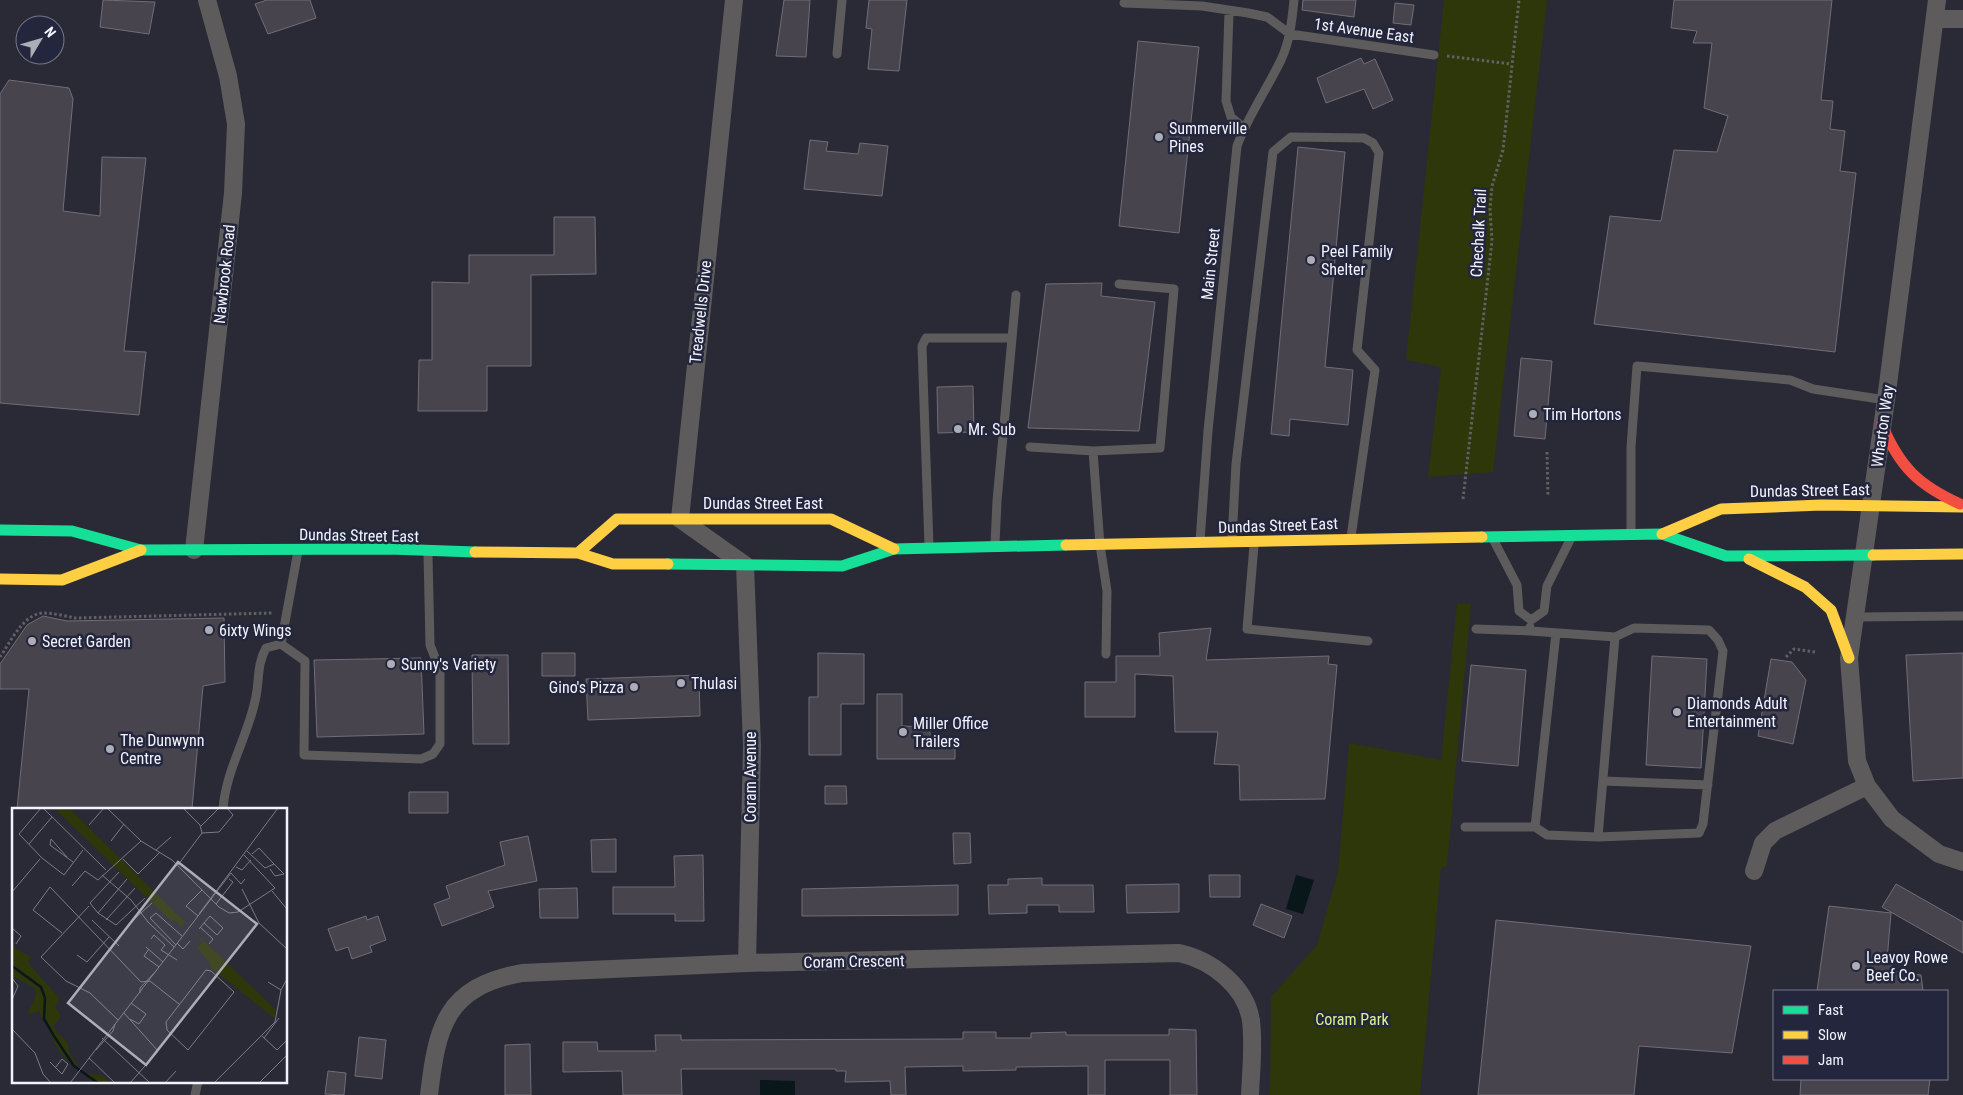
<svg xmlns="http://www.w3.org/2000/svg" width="1963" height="1095" font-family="'Roboto Condensed',sans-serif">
	<rect width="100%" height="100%" fill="#292a36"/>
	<path fill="#2e370a" d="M1444,0h103l-54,472 -65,5 13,-110 -35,-7z
		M1457,604h14l-24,262 -6,2 -21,227h-150l1,-98 46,-52 21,-73 11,-129 92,17z"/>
	<path fill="#09161a" d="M1296,875l18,5 -11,34 -17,-5z
		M760,1080l35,1v14h-35z"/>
	<path fill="#48444e" stroke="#716d77" d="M103,0l52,2 -6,32 -49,-7z
		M267,0h43l6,18 -48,16 -13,-30z
		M784,0h26l-4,57 -30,-1z
		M869,0h38l-8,71 -31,-2 4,-40 -6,-1z
		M1303,0h53l-2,17 -52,-7z
		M1674,0h158l-11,100 12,1 -3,28 15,2 -5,40 16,2 -21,179 -241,-28 16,-108 51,5 13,-71 43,2 11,-36 -24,-8 8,-65h-19l4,-12 -26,-3z
		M1395,3l19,2 -3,20 -18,-2z
		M1138,41l61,6 -20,186 -60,-7z
		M1361,58l3,6 11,-5 18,41 -20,9 -9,-20 -38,14 -9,-25z
		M9,80l60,8 4,11 -10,112 37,5 2,-59 44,1 -22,193 22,1 -7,63 -139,-12v-309z
		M810,140l18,2 -2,9 32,3 2,-11 28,3 -6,50 -78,-7z
		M1298,147l47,5 -20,215 28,3 -5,55 -58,-6 -1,17 -18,-2z
		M554,217h41l1,57 -65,1v91h-44v45h-69l1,-51h13v-78l37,1v-28h85z
		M1102,283l-1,13 54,6 -16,129 -111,-3 18,-144z
		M1521,358l31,3 -7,78 -31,-3z
		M973,386l1,46 -36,1 -1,-46z
		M43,616l24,5 157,-3 1,64 -22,4 -11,123h-175l12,-120h-29v-25l27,-39z
		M1211,628l-5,32 123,-4 -1,8 9,1 -12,134 -85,1 -1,-35 -25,-1 4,-32h-43l-2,-56 -38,-2v43h-50v-35h31v-26h44l-1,-23z
		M542,653h33v23h-33z
		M818,653l46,1v50h-23v51h-32v-58h9z
		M1963,653v125l-50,3 -7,-126z
		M472,655h36l1,89h-36z
		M1652,656l55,3 -6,109 -55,-3z
		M421,658l3,76 -107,3 -3,-77z
		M1771,659l21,3 14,18 -13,64 -35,-8z
		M1471,665l55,5 -8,96 -56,-5z
		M699,675l1,41 -112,4 -2,-41z
		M877,694h25v32l28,1v11l25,1v20h-78z
		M825,786h21l1,18h-22z
		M409,792h39v21h-39z
		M953,833h17l1,30 -17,1z
		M528,836l9,45 -49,10 6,16 -52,19 -8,-22 16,-6 -4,-12 59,-21 -5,-23z
		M616,839v33h-24l-1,-32z
		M703,855l1,66h-29v-7h-62v-27h62l-1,-31z
		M1209,875h31v22h-30z
		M1042,878v7h51l1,27h-35v-7h-32v8l-38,1 -1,-29h20v-6z
		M1179,884v28l-52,1 -1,-28z
		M1896,884l67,38v31l-81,-46z
		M958,885v30l-156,1v-27z
		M577,888l1,30h-38l-1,-29z
		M1261,904l31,12 -8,22 -31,-13z
		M1829,906l62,7 -4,47h5l-1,11 30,4 2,16h-106z
		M366,916l1,4 11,-4 8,24 -16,6 2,6 -20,7 -4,-12 -12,4 -8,-22z
		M1496,920l255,26 -19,107 -93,-7 -5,49h-156z
		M1169,1029l27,1 1,65h-27v-35h-65v35h-17v-29l-72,1v3l-53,1v-5l-58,1 1,28h-15l-1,-14 -45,1 1,-11h-10v-2h-155l1,26h-59l-1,-24 -59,1v-30h34l1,9h58l-1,-16h26v5l282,-1v-7h33v6h35v-5l35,-1v3h103z
		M359,1037l27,3 -4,39 -27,-3z
		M530,1044l1,51h-26v-50z
		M328,1071l18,2 -2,22 -19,-1z
		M1801,1079h129l-2,16h-128z"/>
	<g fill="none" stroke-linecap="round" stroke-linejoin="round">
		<path stroke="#616062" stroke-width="3" stroke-dasharray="2.5 2.5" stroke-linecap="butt" d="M1447,56l64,8
			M1547,452l1,45
			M1463,499l29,-258 -2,-32 2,-23 11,-36 16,-150
			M0,657c10,-14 23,-43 43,-44 10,0 22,3 32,5l198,-5
			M1786,657l8,-8 21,3"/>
		<path stroke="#5d5b5b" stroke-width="9" d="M1124,3l78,3 46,7 19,4 23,17 144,21
			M1229,12l-3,89 5,16 13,11
			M837,54l5,-54
			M1030,447l63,4
			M1631,531v-84l6,-81 153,14 23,9 73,11
			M1493,539l24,46 2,26 12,9
			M1232,540l4,-76 37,-312 18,-15 73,1 9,5 6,10 -22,197 18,20 -24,167
			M1200,541l8,-110 29,-285c11,-30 30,-57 44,-86 9,-19 11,-40 13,-60
			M995,544l2,-43 19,-206
			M1254,545l-7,84 121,12
			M929,546l-7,-200 4,-8h86
			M1856,617l107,-1
			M1531,620l13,-9 3,-25 24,-48
			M1476,629l54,2v-4
			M1530,631l85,6 -17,200 101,-4 4,-9 20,-173 -5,-11 -9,-10 -75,-2 -19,9
			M281,644l17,-93
			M1106,654l1,-63 -7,-46 -7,-94 67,-3 14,-159 -55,-5
			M1603,781l105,4
			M223,809c3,-39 24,-71 32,-108 5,-19 1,-35 11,-53l15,-4 24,17 -1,94 117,4 12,-5 7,-10v-74l-10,-25 -2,-90
			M1465,827h70l21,-194
			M1535,827l12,8 51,2
			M195,1095l3,-14"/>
		<path stroke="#5d5b5b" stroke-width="18" d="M734,0l-54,519 65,46 7,181 -5,217
			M1937,0l-51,400 -37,258 8,103 10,25 25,33 47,35 24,8
			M1936,19h27
			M194,550l39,-357 3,-69 -8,-48 -21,-76
			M1754,871l9,-28 12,-12 92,-45
			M429,1095c8,-68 16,-108 93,-122l225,-10 432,-10c32,7 67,33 72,68 3,24 0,50 -1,74"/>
		<path stroke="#16e098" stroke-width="11" d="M0,530l72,1 69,19 249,-1 85,3
			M1482,537l180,-3 64,22 147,-1
			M668,564l174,2 52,-17 172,-4"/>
		<path stroke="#ffcf43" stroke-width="11" d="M1662,534l59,-25 101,-4 141,2
			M1066,545l416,-8
			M475,552l103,1 35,11h55
			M578,553l39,-34h214l63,30
			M1873,555l90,-1
			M1749,559l56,28 26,23 18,48
			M0,579l62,1 79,-30"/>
		<path stroke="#f24e42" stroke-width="11" d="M1882,425c18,42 36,60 78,79"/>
	</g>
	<g fill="#acadb7" stroke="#23263c" stroke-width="2">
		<circle cx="1159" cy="137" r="5"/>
		<circle cx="1311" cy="260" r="5"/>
		<circle cx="1533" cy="414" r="5"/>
		<circle cx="958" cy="429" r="5"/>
		<circle cx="209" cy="630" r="5"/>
		<circle cx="32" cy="641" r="5"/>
		<circle cx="391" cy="664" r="5"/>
		<circle cx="681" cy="683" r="5"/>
		<circle cx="634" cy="687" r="5"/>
		<circle cx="1677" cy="712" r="5"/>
		<circle cx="903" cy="732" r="5"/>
		<circle cx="110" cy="749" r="5"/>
		<circle cx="1856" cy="966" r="5"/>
	</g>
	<g text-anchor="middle" stroke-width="5" stroke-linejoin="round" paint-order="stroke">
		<g font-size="16" fill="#f2f4fd" stroke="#23263c">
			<text transform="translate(1364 30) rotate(8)" y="6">1st Avenue East</text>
			<text transform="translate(1478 233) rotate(-87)" y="6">Chechalk Trail</text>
			<text transform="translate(1210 264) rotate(-84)" y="6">Main Street</text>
			<text transform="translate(224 274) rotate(-84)" y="6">Nawbrook Road</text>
			<text transform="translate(700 312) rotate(-84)" y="6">Treadwells Drive</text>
			<text transform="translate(1882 426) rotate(-82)" y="6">Wharton Way</text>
			<text transform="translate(1810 490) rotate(-1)" y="6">Dundas Street East</text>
			<text x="763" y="509">Dundas Street East</text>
			<text transform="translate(1278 525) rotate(-2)" y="6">Dundas Street East</text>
			<text transform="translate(359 535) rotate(1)" y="6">Dundas Street East</text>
			<text transform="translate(750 777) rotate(-90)" y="6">Coram Avenue</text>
			<text transform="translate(854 961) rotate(-1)" y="6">Coram Crescent</text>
		</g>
		<g font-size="16" fill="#f2f4fd" stroke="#23263c" text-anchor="start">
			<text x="1169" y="134">Summerville<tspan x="1169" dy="18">Pines</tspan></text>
			<text x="1321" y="257">Peel Family<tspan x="1321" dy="18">Shelter</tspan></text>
			<text x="1543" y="420">Tim Hortons</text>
			<text x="968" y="435">Mr. Sub</text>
			<text x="219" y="636">6ixty Wings</text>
			<text x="42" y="647">Secret Garden</text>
			<text x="401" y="670">Sunny's Variety</text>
			<text x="691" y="689">Thulasi</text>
			<text x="624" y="693" text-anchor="end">Gino's Pizza</text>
			<text x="1687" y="709">Diamonds Adult<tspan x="1687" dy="18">Entertainment</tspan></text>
			<text x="913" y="729">Miller Office<tspan x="913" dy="18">Trailers</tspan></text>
			<text x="120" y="746">The Dunwynn<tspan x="120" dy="18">Centre</tspan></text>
			<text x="1866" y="963">Leavoy Rowe<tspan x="1866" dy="18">Beef Co.</tspan></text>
		</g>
		<g font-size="16" fill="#d8f288" stroke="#23263c">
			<text x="1352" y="1025">Coram Park</text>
		</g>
	</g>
	<g transform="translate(12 808)">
		<rect width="275" height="275" fill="#292a36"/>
		<path d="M42,0h15l116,114 -3,5 -7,-7 -3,2zM182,123l82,79 -2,8 -63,-50 -2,-6 -12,-14 6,-6zM0,138l20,12 -4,3 3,5 29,33 -5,8 6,9 -8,12 15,15 1,9 8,12 -2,4 -16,-17 -20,-40 -12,4 9,-20 -1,-7 -23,-12zM74,265l15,2 9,8h-18z" fill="#2e370a"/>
		<path fill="none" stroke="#09161a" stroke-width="2.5" d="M0,158l29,21 4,11 -1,21 10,17 20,30 24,17"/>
		<path fill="none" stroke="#797b86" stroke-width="1" d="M29,0l-22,26 23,24 22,17 19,-25M31,0l63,62M95,0l34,33 31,19 47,47 10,6 9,-1 37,-24 -31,-33M77,17l15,-17M189,18l18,-18M190,25l17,-1 14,-17 -6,-7M99,33l13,-17M17,36l23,-27M144,42l15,-13M235,43l18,17 9,-4 -15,-16 -7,6M55,49l-16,-18 -1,6 23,17M111,51l15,15 22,-22M166,57l24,-32 -2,-8 -17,-17M224,59l6,3 9,-10M258,61l5,7 9,-2 -10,-10M107,64l-29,31 8,10 18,12 29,-27M219,65l10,11 4,-5M90,67l29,25 17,22 26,25M60,78l13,-15 13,9 43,-39M230,81l17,34 28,26M260,83l14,17M0,84l28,-33M204,96l17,-22 -4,-3M77,98l-48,51 25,24 24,12 28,27M86,105l29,-34M187,106l79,-106M186,108l-12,-10 16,-16M80,112l27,26M94,112l29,-32M119,114l21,-19M188,119l13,12 -4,5M0,120l9,8 -5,8M187,121l5,-6 13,12 6,-7 -13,-12 -6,7M50,125l-29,-23 17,-23 91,95 9,-1 29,23M139,131l3,-4 11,10 -4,5 16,10M165,135l6,6 7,-8M164,137l-26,-27 6,-5 26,23M134,139l17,15M137,141l-5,7 15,11M65,147l10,7 22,-25M194,162l5,1 23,21 -46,58 -21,-20 -1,-8zM0,170l6,8 -6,14M256,174l13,8M128,185v-5l17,-18M112,205l34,38 -28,32M118,211l9,5 7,-10 -15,-11M0,221l23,24 8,21 8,9M250,228l15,14 10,-10M90,230l48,45M252,230l15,-20M84,242l17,-19 2,-7M77,250l26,25M38,254l12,12 6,-10 -6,-5 -7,9M58,275l161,-210M153,275l11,-12M202,275l61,-61 6,-32 6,-11M247,275l28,-28"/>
		<path fill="#acadb7" fill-opacity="0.15" stroke="#acadb7" stroke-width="2.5" d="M166,54l79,62 -111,141 -78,-62z"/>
		<rect width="275" height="275" fill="none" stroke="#f2f4fd" stroke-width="2.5"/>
	</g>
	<rect x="1773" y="990" width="175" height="90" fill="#23263c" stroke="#767889"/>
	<rect x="1783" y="1006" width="25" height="8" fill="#16e098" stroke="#767889"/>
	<text x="1818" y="1015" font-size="15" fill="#f2f4fd">Fast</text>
	<rect x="1783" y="1031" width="25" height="8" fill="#ffcf43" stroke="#767889"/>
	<text x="1818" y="1040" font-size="15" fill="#f2f4fd">Slow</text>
	<rect x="1783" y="1056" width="25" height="8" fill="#f24e42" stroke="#767889"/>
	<text x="1818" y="1065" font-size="15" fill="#f2f4fd">Jam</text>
	<g transform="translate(40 40) rotate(52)"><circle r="24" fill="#23263c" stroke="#767889"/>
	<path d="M0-4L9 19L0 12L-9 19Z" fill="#acadb7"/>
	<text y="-8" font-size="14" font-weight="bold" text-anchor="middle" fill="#f2f4fd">N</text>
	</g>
</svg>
